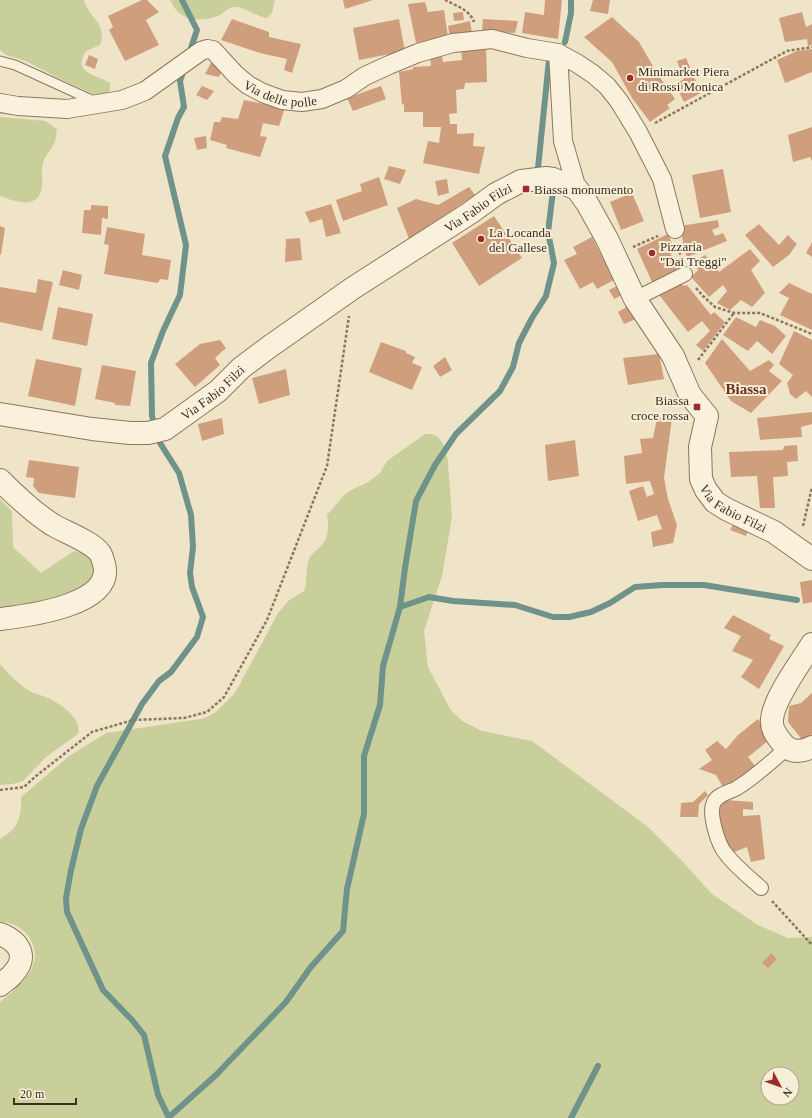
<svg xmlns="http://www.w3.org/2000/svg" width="812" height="1118" font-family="Georgia,serif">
	<rect width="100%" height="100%" fill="#f0e4c8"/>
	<path fill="#c9cf9b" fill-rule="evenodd" d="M0,0h84c5,19 24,22 16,45 -4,2 -8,3 -11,5 -4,1 -6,6 -7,10 -4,14 19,17 28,23v7l-5,5 -7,1 -40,-18 -32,-17 -20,-6 -6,-5z
		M170,0h105l-3,13 -5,5c-10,-1 -26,-13 -34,-11 -6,1 -9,6 -13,8 -13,6 -33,7 -43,-4 -3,-3 -5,-8 -7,-11z
		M0,117l45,4 12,8c-1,5 -1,11 -3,15 -4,7 -9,12 -11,19 -2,8 0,17 -1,25 -5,23 -28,13 -42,8z
		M425,434h6l6,2 3,4 5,7 3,15 4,55 -10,59 -18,55 4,36 22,42 12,12 20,10 50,10 116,86 33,33 31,34 46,31 30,13 24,-1v181h-812v-116c20,-17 47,-37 29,-65 -7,-10 -18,-15 -29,-15v-83c18,-10 22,-22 21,-42l48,-41 37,-23 94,-14 7,-2 9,-5 19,-19 43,-80 10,-12 16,-10c4,-11 1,-22 5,-32 2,-5 6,-7 10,-11 10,-9 10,-21 8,-33l17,-20 9,-6 14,-6 13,-10 7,-12zM768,1074h24v24h-24z
		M0,499l12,12 1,36 28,26 33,-22 18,5 4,20c-24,22 -65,26 -96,33z
		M0,664c9,10 17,19 28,26 6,4 14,5 20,8 13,6 34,20 30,36l-32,23 -23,24 -10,3 -12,1h-1z"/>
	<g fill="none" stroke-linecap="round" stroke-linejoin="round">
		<path stroke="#6f938a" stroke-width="6" d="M182,0l15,30 -8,24
			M565,42l6,-29v-13
			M538,168l11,-108
			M400,607l29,-10 24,4 62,4 38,12h16l22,-5 19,-9 25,-16 27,-2h42l93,15
			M169,1117l47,-42 70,-73 24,-34 33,-37 4,-42 17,-75v-58l16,-51 3,-39 17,-59 5,-39 11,-67 19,-36 21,-31 44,-43 13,-24 6,-24 13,-25 14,-22 8,-33 -6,-31 5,-41 -2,-3
			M169,1118l-11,-23 -14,-60 -12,-15 -29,-30 -36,-78 -1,-14 5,-28 10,-41 16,-43 45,-82 17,-23 12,-9 26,-35 6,-20 -11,-30 -2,-14 3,-26 -2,-32 -12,-42 -19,-30 -8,-27 -1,-53 12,-32 17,-36 6,-50 -21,-89 13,-38 6,-11 -4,-26 4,-12
			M571,1118l27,-52"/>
	</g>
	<path fill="#cf9f7d" d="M142,0h5l12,12 -13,8 13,25 -34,16 -16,-31 4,-3 -5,-11z
		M343,0h30l-28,9z
		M545,0h17l-4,39 -36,-6 3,-21 19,3z
		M593,0h17l-2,14 -18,-3z
		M425,2l3,10 16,-2 4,27 -32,6 -8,-39z
		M463,12l1,8 -10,1 -1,-8z
		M802,12l4,15 6,-3v21l-4,1 -1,-7 -22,3 -6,-24z
		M612,17l27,25 18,31 18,26 -8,6 3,3 -20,14 -18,-24 -20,-36 -28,-25z
		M232,19l37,13v5l32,7 -9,29 -8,-3 3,-11 -27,-6 -39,-13z
		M399,19l6,32 -46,9 -6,-32z
		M483,19l35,2 -3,12 -33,-2z
		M470,21l2,12 -22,5 -2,-12z
		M486,44l1,38 -22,1 -1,6 -8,1 1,23 -8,1 1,10h7v10l17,-1 -1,13 12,1 -6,27 -56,-11 5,-22 11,2 2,-16h-18v-15h-19v-8l-2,1 -3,-33 14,-3v-2l18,-1 -1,-8 12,-2 1,6 19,-2 -1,-13z
		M812,49v23l-27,11 -8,-23 20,-9z
		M89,55l9,4 -3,10 -10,-4z
		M686,58l15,35 -17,9 -9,-18 9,-5 -7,-18z
		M212,61l10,9 -3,7 -14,-3z
		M202,86l12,5 -7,9 -11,-5z
		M381,86l5,13 -33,12 -6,-13z
		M244,100l41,8 -6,18 -16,-3 -3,13 7,1 -7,20 -34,-9 1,-3 -17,-5 4,-18h6l2,-5 16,2z
		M812,127v34l-2,-4 -17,5 -5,-27z
		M206,136l1,12 -10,2 -3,-12z
		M389,166l17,4 -6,14 -16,-5z
		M723,169l8,43 -31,6 -8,-43z
		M379,177l9,28 -45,16 -7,-21 26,-9 -2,-7z
		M447,179l2,14 -11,3 -3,-15z
		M469,187l6,8 -66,44 -12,-31 19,-9 22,6z
		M632,193l12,28 -23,9 -11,-28z
		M331,204l10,29 -15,4 -4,-18 -12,4 -5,-11z
		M91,205l17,1v13l-6,-1 -1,17 -19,-2 2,-23h7z
		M494,216l28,42 -43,28 -27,-43z
		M718,220l1,7 -7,3 3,6 8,-3 4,8 -40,16 -6,-14 2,-1 -3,-16z
		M759,224l20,21 9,-10 9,9 -8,11 -16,12 -28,-32z
		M0,226l5,2 -4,27 -1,-1z
		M107,227l38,7 -3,21 29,5 -3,20 -8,-1 -2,4 -54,-9 5,-29 -5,-1z
		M668,234l4,9 -5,2 11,26 -25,13 -16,-35z
		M592,237l22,43 -17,9 -4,-7 -13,7 -16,-29 13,-6 -4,-7z
		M300,238l2,22 -17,2 1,-23z
		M812,242v15l-6,-4z
		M750,249l10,12 -9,9 14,23 -13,14 -11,-7 -11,10 -13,-7 10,-12 -4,-6 -14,12 -18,-20 7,-7 -4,-8 11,-7 9,9 5,8z
		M63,270l19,5 -3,15 -20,-5z
		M38,279l15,3 -11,49 -42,-9v-35l36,6z
		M677,280l7,6 3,-1 24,30 3,-3 11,10 -22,29 -7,-6 14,-14 -8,-10 -14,11 -32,-41z
		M623,283l5,9 -14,7 -5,-9z
		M789,283l23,11v36l-32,-15 9,-17 -10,-5z
		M630,305l6,14 -12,5 -6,-12z
		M58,307l35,7 -6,32 -35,-7z
		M736,317l20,10 4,-7 15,6 11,10 -14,18 -15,-13 -9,10 -25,-16z
		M794,331l18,9v57l-6,-6 -10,8 -6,-5 -3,-11 6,-8 -14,-11z
		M722,339l28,32 19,-11 5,5 -5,6 13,10 -31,32 -20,-12 -26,-38z
		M220,340l6,8 -11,10 5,7 -25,22 -20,-23 25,-20z
		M381,342l25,9v2l9,4 -3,6 10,4 -10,23 -43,-18z
		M659,354l5,25 -36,6 -5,-27z
		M445,357l7,13 -12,7 -7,-11z
		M36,359l46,9 -7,38 -47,-10z
		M102,365l34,6 -6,35 -15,-1v-2l-20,-4z
		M286,369l4,26 -31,9 -7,-26z
		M812,412v12l-11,3 1,10 -42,3 -3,-22z
		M222,418l2,16 -22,7 -4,-17z
		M657,418h15l-8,60 4,21 9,26 -4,18 -20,4 -2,-15 11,-3 -5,-14 -19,6 -9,-30 14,-5 4,11 7,-3 -4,-13 -24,3 -2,-28 18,-3 -2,-14 13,-1z
		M575,440l4,36 -31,5 -3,-36z
		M797,445l1,16 -11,1 1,14 -15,1 2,31h-15l-3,-32 -26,1 -2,-25 54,-2 1,-4z
		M29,460l50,7 -4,31 -36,-5 -6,-7 1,-8 -8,-1z
		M735,521l15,6 -4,9 -16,-6z
		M812,580v22l-9,2 -3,-22z
		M733,615l38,20 -2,4 15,7 -25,43 -18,-12 12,-17 -21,-9 9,-15 -17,-8z
		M812,693v41l-9,7 -15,-19 1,-16 12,-3z
		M758,719l15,18 -25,20 7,9 -12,10 -20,11 -7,-12 -17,-6 13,-9 -7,-10 12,-9 9,8 12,-14z
		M705,791l3,4 -9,9 -1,13h-18l1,-14 12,-1z
		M726,800l27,2v8l-10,-1v7l17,-1 5,44 -14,3 -4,-15 -15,6 -13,-23 -2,-25z
		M771,953l6,6 -9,9 -6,-5z"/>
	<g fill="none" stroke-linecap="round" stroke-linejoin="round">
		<defs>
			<path id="service" d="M0,61l15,4 81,37"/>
			<path id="pedestrian" d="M635,299l50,-25
				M761,888c-11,-10 -26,-22 -35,-34 -8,-9 -18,-41 -12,-52 4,-8 16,-10 23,-14 18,-11 34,-26 50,-40"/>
			<g id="minor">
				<path d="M558,53l5,88 14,48"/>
				<path id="s1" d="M0,103l18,3 49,3 55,-9 23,-9 56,-40 6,-2 6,1 23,25 12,10 15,8 19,7 20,2 20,-3 24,-10 19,-13 24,-11 29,-12 35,-10 39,-4 35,9 31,5 20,11 15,10 14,12 12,15 19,31 24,47 13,50"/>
			</g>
			<g id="tertiary">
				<path id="s2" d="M0,414l92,15 38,4h18l17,-4 53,-38 23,-23 28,-21 84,-59 117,-75 26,-19 25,-13 25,-3 7,1 24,10 10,14 20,36 28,60 38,57 17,39 17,21 -7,31 1,32 5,11 9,12 11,7 48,23 38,27"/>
				<path d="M0,480c16,16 34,33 53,45 12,7 39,17 47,28 2,3 3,8 4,11 12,41 -78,52 -104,55"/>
				<path d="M812,644c-11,18 -42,59 -40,79 0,8 7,16 12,22 8,8 18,7 28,2"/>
				<path d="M0,934c20,8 29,23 12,41 -3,4 -8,6 -12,10"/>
			</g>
		</defs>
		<use href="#service" stroke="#8d765c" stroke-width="11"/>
		<use href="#pedestrian" stroke="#8d765c" stroke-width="16"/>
		<use href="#minor" stroke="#8d765c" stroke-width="20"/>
		<use href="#tertiary" stroke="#8d765c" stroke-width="24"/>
		<path stroke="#8d765c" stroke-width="2.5" stroke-dasharray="3 2" stroke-linecap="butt" d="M445,0c10,5 25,10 29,22
			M655,123l132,-72 25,-4
			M633,247l25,-11
			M678,247l3,10
			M696,288l7,8 12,11 19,6h26l52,21
			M698,360l36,-47
			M803,526l9,-39
			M0,790l24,-3 12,-11 56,-44 41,-12 51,-2 23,-6 17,-15 43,-77 60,-154 22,-150
			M772,901l40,44"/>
		<use href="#service" stroke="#faf1dc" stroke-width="9"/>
		<use href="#pedestrian" stroke="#faf1dc" stroke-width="14"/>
		<use href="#minor" stroke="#faf1dc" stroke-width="18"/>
		<use href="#tertiary" stroke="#faf1dc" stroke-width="22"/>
	</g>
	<g fill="#9e2a2b" stroke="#f7eed8" stroke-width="1.5">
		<circle cx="630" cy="78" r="4"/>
		<rect x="522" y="185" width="8" height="8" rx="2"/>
		<circle cx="481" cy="239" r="4"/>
		<circle cx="652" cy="253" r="4"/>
		<rect x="693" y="403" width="8" height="8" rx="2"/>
	</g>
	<g text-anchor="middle" stroke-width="4" stroke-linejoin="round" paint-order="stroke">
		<g font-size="13" fill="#3d2e20" stroke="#f7eed8" text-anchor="start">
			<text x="638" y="76">Minimarket Piera<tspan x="638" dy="15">di Rossi Monica</tspan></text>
			<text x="534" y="194">Biassa monumento</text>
			<text x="489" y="237">La Locanda<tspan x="489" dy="15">del Gallese</tspan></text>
			<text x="660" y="251">Pizzaria<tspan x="660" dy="15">"Dai Treggi"</tspan></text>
			<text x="689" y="405" text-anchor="end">Biassa<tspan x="689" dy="15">croce rossa</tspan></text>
		</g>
		<g font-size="13" fill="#3d2e20" stroke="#f7eed8">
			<text dy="5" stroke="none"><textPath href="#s1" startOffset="313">Via delle polle</textPath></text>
			<text dy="5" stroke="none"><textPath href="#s2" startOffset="551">Via Fabio Filzi</textPath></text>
			<text dy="5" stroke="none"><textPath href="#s2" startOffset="227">Via Fabio Filzi</textPath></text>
			<text dy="5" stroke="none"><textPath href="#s2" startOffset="1032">Via Fabio Filzi</textPath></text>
		</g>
		<g font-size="15" font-weight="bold" fill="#6b2e1e" stroke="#f7eed8">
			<text x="746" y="394">Biassa</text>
		</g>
	</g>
	<g transform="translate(780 1086) rotate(131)"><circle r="19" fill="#f7eed8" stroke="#ada18e"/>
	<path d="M0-3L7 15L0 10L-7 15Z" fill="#9e2a2b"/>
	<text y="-6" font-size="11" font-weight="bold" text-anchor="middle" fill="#3d2e20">N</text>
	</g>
	<path d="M14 1098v6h62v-6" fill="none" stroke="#3d2e20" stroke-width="2"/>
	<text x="20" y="1098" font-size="12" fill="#3d2e20" stroke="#f7eed8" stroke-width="3" paint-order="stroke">20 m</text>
</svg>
